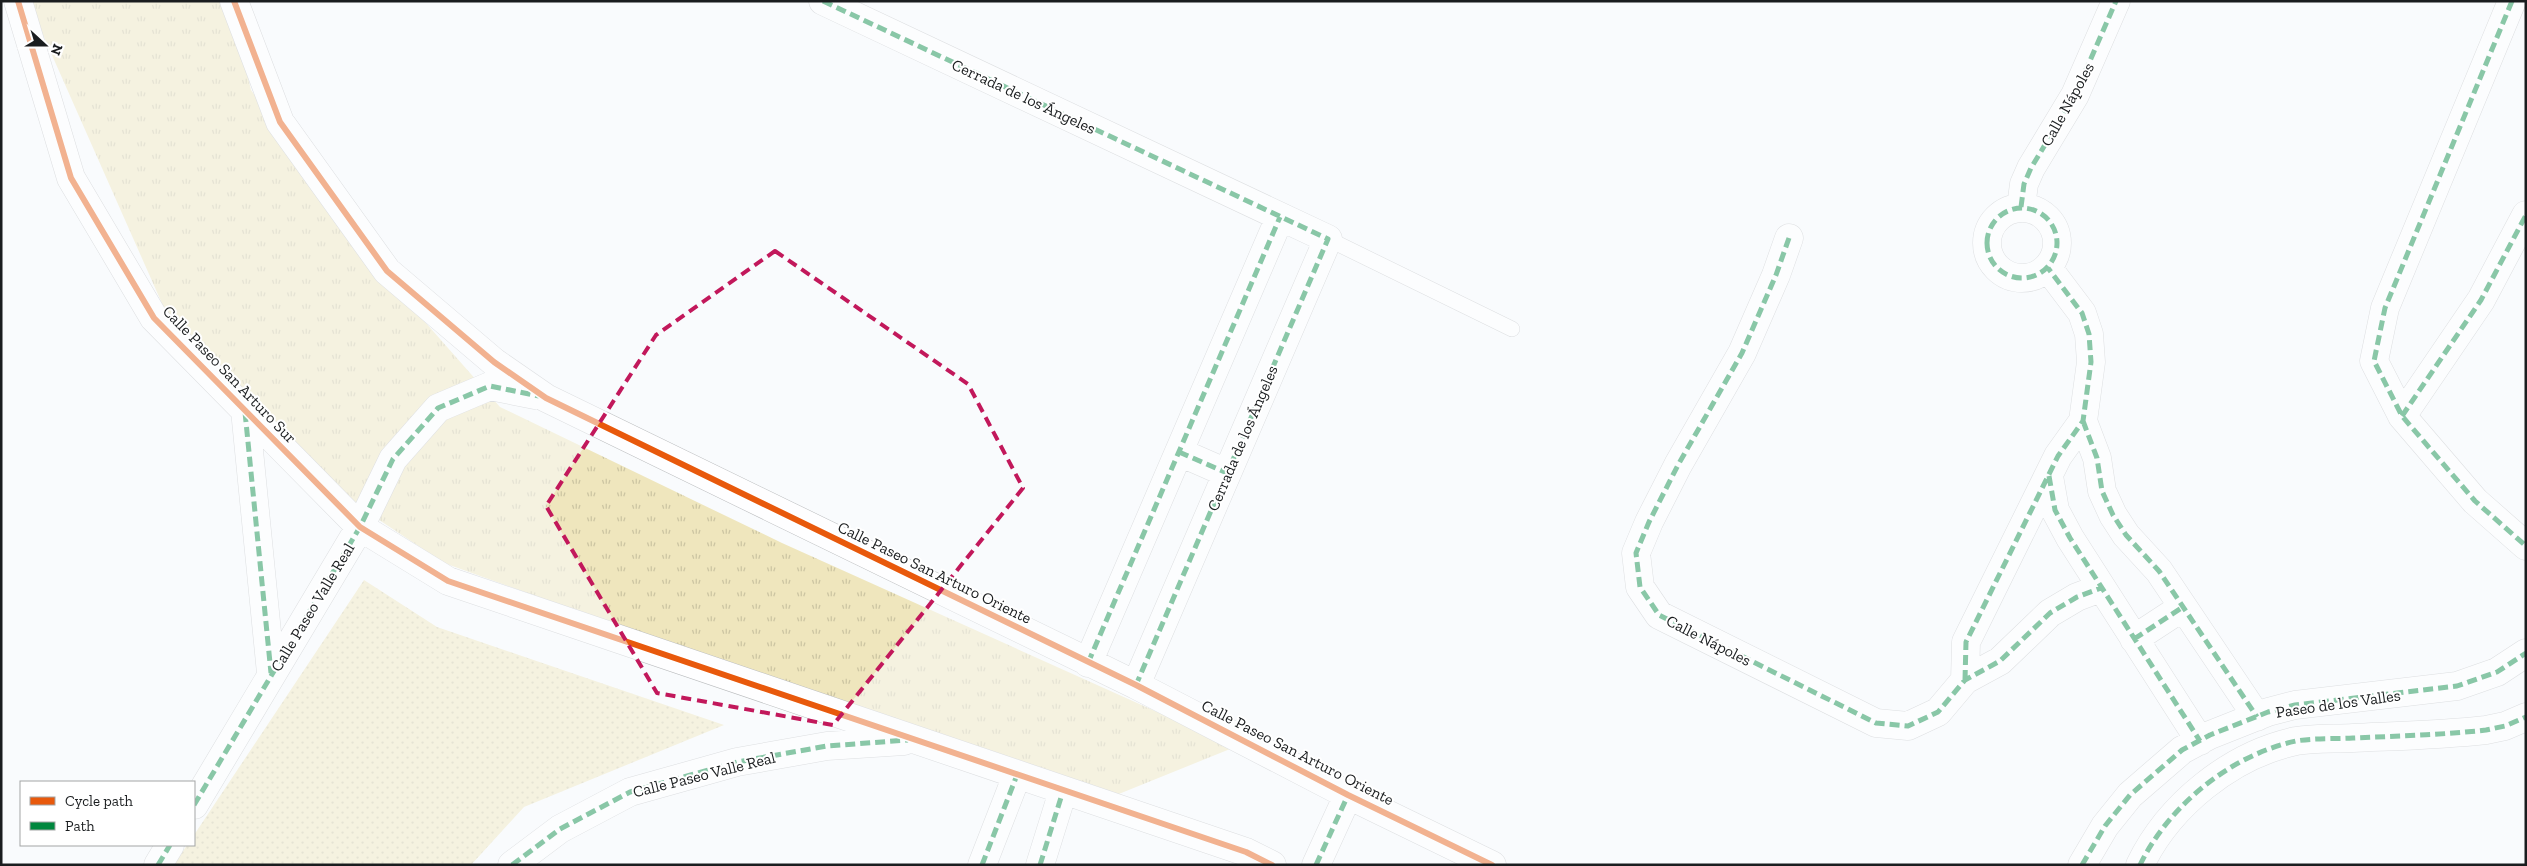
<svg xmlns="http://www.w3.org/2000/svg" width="2527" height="866" font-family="'Zilla Slab',serif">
	<defs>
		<pattern id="grass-tufts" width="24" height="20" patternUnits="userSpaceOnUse" patternTransform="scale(1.25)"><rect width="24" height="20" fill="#efe6bd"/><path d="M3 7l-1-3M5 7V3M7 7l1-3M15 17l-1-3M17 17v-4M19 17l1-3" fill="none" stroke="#ccc5a2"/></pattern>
		<pattern id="park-dots" width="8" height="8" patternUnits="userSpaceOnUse" patternTransform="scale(1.25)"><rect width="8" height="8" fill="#efe6bd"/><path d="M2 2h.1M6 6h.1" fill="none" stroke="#ccc5a2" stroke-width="1.8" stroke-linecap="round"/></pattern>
	</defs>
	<rect width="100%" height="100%" fill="#f9fbfd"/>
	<path fill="url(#grass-tufts)" d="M28,1h202l21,89 115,165 134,152 282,136 453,204 -131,53 -660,-237 -101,-67 -179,-188z"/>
	<path fill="url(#park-dots)" d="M364,580l73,47 287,98 -200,82 -53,58h-297l13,-20h7v-10z"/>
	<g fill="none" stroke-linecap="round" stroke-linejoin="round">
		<defs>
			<path id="lane" d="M1328,239l184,90"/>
			<path id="street" d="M18,1l53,177 83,140 206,209 88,54 798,271 26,13
				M234,1l46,121 107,149 107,91 52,36 590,287 212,110 144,70
				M823,1l505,238 -192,446
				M2512,1l-127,307 -11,53 28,55 73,85 51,45
				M2021,207l3,-23 7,-16 44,-73 41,-94
				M1987 243a35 35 0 1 1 70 0a35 35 0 1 1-70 0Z
				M1789,238l-13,37 -34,78 -64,112 -29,57 -13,31 4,34 19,28 217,108 32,3 30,-14 27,-32 35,-19 50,-48 27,-16 24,-9
				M245,410l26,263
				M2402,416l79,-116 45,-85
				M2083,421l14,37 5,33 11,24 13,20 33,36 98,146
				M1179,452l48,21
				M2049,476l6,34 15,28 130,203
				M2134,639l49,-32
				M1088,663l192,-446
				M1965,680l1,-38 92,-186 25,-35 8,-59 -2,-28 -7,-21 -34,-45
				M194,805l166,-278 33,-68 45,-51 52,-22 45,9
				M158,865l12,-20
				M512,865l48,-36 70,-37 107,-30 90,-16 77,-5
				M982,865l35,-90
				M1040,865l23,-74
				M1316,865l32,-70
				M2082,865l23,-39 25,-31 52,-45 28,-15 58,-23 27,-7 162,-19 40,-14 29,-19
				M2140,865c29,-60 91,-110 156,-124 18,-3 39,-2 57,-3 44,-2 89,-3 133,-8l19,-4 21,-9"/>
		</defs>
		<use href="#lane" stroke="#bbbdbf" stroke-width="16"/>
		<use href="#street" stroke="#bbbdbf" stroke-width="29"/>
		<use href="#lane" stroke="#fefeff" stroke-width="15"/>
		<use href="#street" stroke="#fefeff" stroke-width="28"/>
		<path stroke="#00873e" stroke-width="5" stroke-dasharray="10 5" stroke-linecap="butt" d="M823,1l505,238 -192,446
			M2512,1l-127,307 -11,53 28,55 73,85 51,45
			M2021,207l3,-23 7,-16 44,-73 41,-94
			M1987 243a35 35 0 1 1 70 0a35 35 0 1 1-70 0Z
			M1789,238l-13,37 -34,78 -64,112 -29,57 -13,31 4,34 19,28 217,108 32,3 30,-14 27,-32 35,-19 50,-48 27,-16 24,-9
			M245,412l26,261
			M2402,416l79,-116 45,-85
			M2083,421l14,37 5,33 11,24 13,20 33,36 98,146
			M1179,452l48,21
			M2049,476l6,34 15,28 130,203
			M2134,639l49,-32
			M1088,663l192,-446
			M1965,680l1,-38 92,-186 25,-35 8,-59 -2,-28 -7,-21 -34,-45
			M194,805l166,-278 33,-68 45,-51 52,-22 49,10
			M158,865l12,-20
			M512,865l48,-36 70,-37 107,-30 90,-16 81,-6
			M982,865l35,-90
			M1040,865l23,-74
			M1316,865l32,-70
			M2082,865l23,-39 25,-31 52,-45 28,-15 58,-23 27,-7 162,-19 40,-14 29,-19
			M2140,865c29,-60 91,-110 156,-124 18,-3 39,-2 57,-3 44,-2 89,-3 133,-8l19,-4 21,-9"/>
		<defs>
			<path id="cycleway" d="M18,1l53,177 83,140 206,209 88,54 798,271 26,13
				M234,1l46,121 107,149 107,91 52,36 590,287 212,110 144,70"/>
		</defs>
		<use href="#cycleway" stroke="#fff" stroke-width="9"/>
		<use href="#cycleway" stroke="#e8590c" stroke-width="6"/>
	</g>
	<path d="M0 0H2527V866H0ZM775,251l193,133 55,104 -190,237 -176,-32 -111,-187 110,-171z" fill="#f9fbfd" fill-opacity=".55" fill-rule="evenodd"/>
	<path fill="none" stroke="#c2185b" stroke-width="4" stroke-dasharray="10 6" stroke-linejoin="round" d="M775,251l193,133 55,104 -190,237 -176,-32 -111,-187 110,-171z"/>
	<g text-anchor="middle" stroke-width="4" stroke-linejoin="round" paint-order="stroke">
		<g font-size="16" fill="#1a1d1f" stroke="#fff">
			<text transform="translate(1024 96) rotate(25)" y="6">Cerrada de los Ángeles</text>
			<text transform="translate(2067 104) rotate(-61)" y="6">Calle Nápoles</text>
			<text transform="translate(230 374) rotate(46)" y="6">Calle Paseo San Arturo Sur</text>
			<text transform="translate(1242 438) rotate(-67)" y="6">Cerrada de los Ángeles</text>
			<text transform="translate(935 572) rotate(26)" y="6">Calle Paseo San Arturo Oriente</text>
			<text transform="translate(312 607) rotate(-59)" y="6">Calle Paseo Valle Real</text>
			<text transform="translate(1709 640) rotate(27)" y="6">Calle Nápoles</text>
			<text transform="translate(2338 703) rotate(-8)" y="6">Paseo de los Valles</text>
			<text transform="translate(1298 752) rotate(27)" y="6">Calle Paseo San Arturo Oriente</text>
			<text transform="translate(704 774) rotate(-14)" y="6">Calle Paseo Valle Real</text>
		</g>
	</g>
	<rect width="2527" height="866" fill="none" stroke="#1a1d1f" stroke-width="5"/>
	<rect x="20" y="781" width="175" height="65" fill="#ffffff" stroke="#a3a5a5"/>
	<rect x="30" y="797" width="25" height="8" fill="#e8590c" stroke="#a3a5a5"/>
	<text x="65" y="806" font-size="15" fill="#1a1d1f">Cycle path</text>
	<rect x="30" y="822" width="25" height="8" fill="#00873e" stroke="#a3a5a5"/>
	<text x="65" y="831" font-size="15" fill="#1a1d1f">Path</text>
	<g transform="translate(45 45) rotate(111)" stroke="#ffffff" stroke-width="4" paint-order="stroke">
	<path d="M0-4L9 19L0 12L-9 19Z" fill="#1a1d1f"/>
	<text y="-8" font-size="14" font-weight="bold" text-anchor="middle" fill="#1a1d1f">N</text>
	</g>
</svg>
